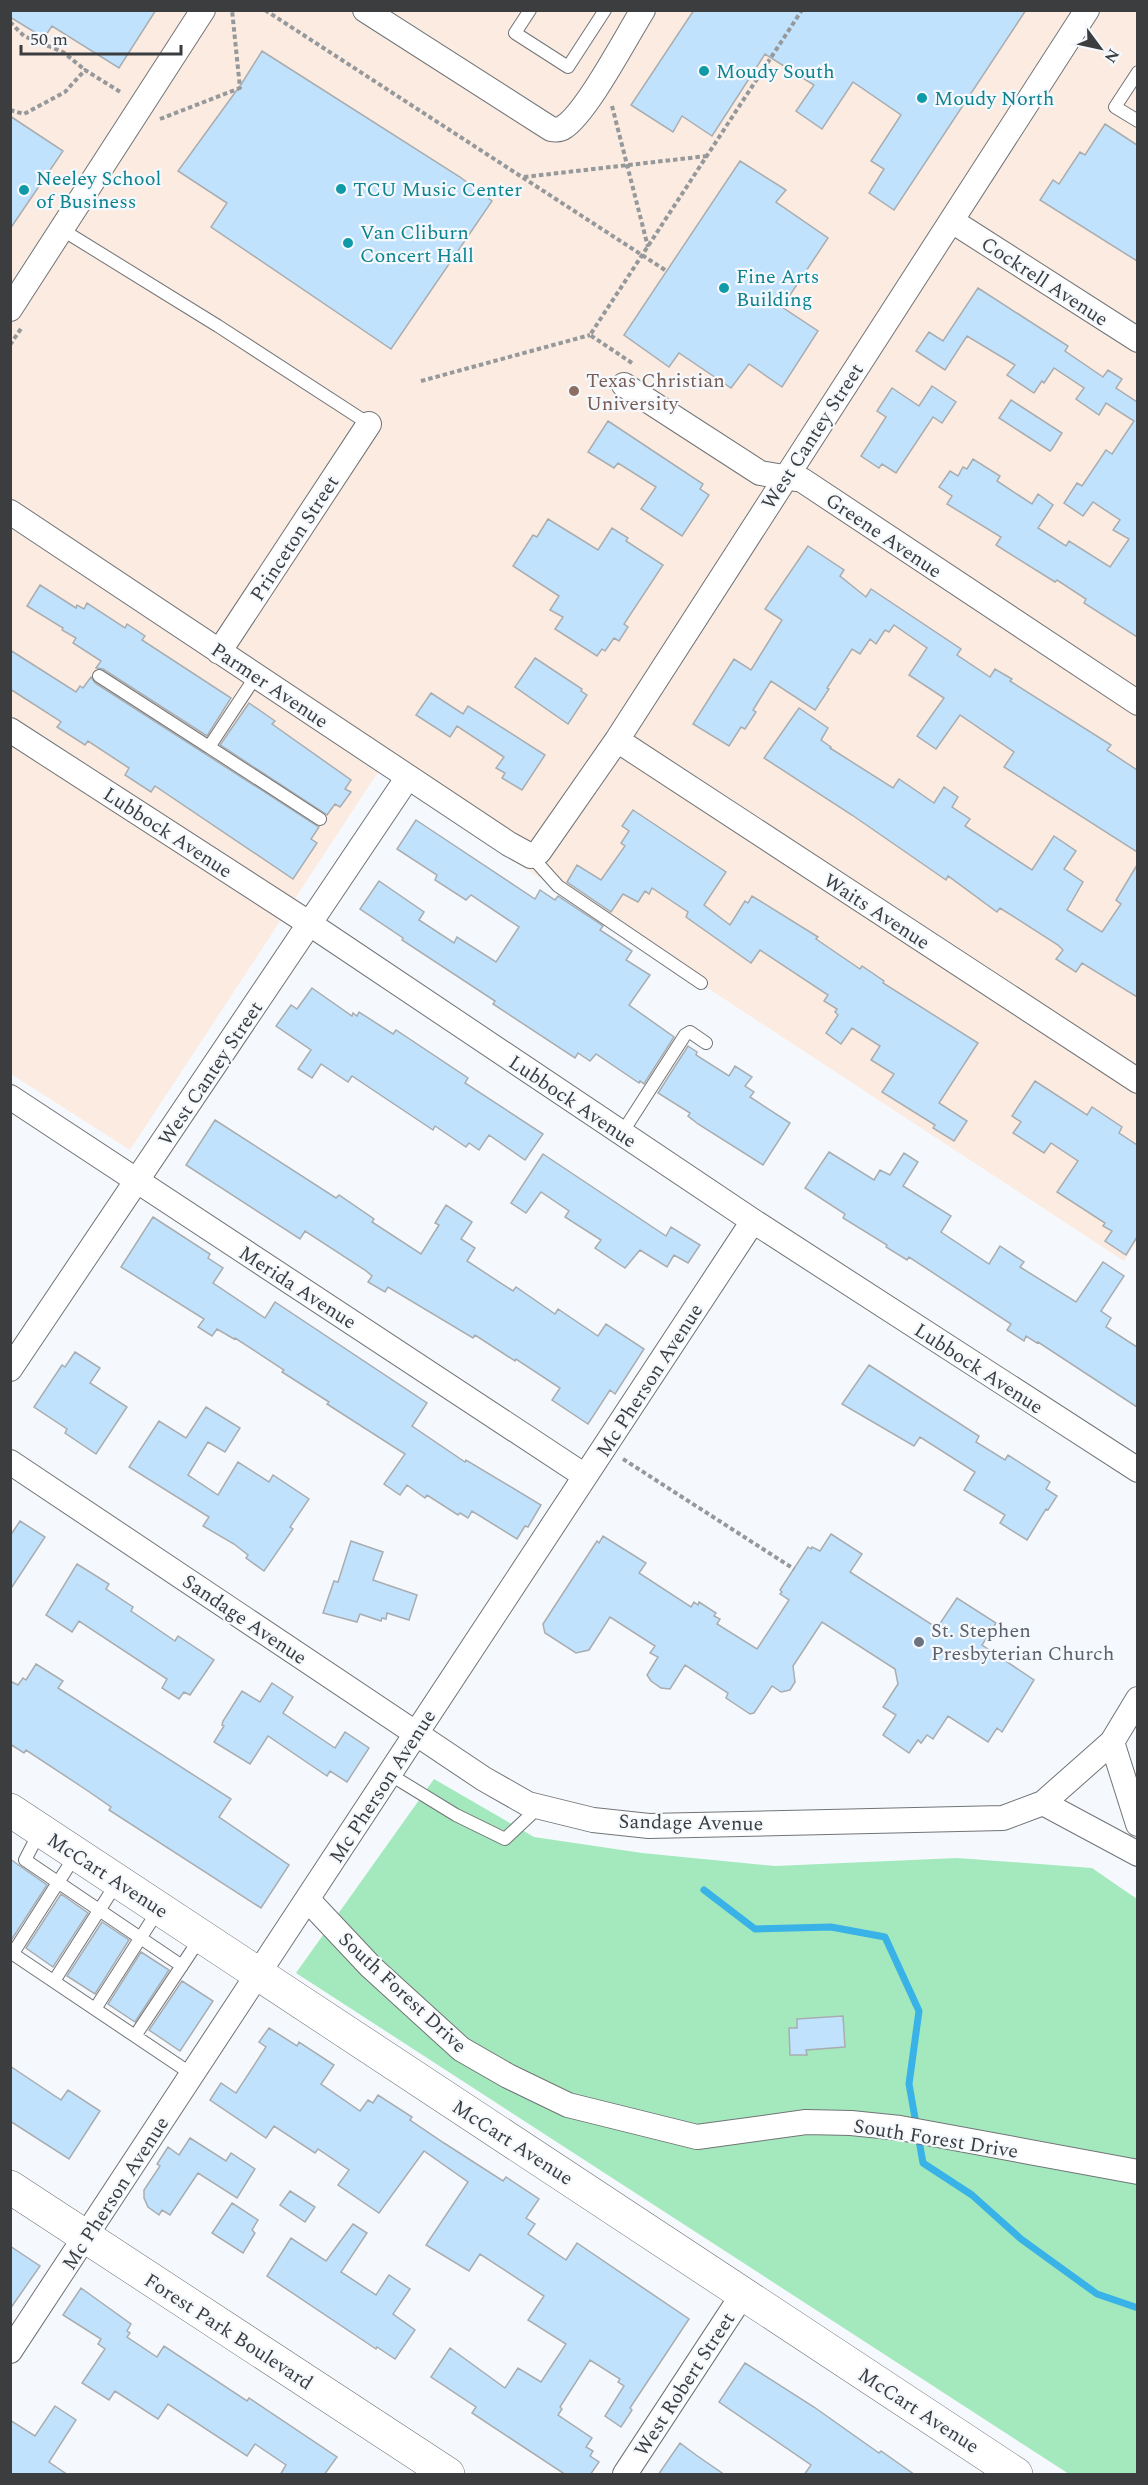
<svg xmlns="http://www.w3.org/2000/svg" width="1148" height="2485" font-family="Spectral,serif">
	<rect width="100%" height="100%" fill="#f5f9fd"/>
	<path fill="#fcebe0" d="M10,11h1127l1,1229 -14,21 -746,-489 -248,378 -119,-76z"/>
	<path fill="#a4e9bd" d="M434,1779l100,58 108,16 133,13 182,-8 135,10 45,31v575h-68l-773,-501z"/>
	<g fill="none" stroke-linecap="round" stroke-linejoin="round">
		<path stroke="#39b2e8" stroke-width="7" d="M704,1890l51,39 76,-2 54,10 34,74 -10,73 14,79 49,32 49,44 76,55 41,14"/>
	</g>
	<path fill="#c0e2fd" stroke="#a9adb0" stroke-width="1.5" d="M10,10h146l-37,58 -67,-42 -8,12 -34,-21z
		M694,10h332l-132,200 -25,-17 15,-24 -13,-8 30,-46 -48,-33 -31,47 -26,-18 18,-26 -49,-31 -53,82 -30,-20 -9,16 -42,-27z
		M262,51l198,126 32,24 -101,148 -180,-122 16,-24 -49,-32 64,-88z
		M10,116l53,35 -53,78z
		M1105,124l32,21v116l-97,-61 13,-20 6,4 21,-32 5,3z
		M740,161l46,29 -10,12 52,36 -46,69 36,24 -36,56 -33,-23 -18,24 -52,-35 -10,14 -45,-32z
		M978,288l90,58 -3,5 38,26 5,-7 14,9 -6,9 21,14v235l-53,-34 2,-4 -29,-19 -2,2 -59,-37 5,-8 -54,-33 5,-8 -13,-9 11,-16 8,5 5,-9 4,2 6,-10 27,17 -3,5 35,23 6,-10 15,11 -15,23 28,18 3,-5 41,26 19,-28 -16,-9 7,-10 -27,-18 -10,14 -19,-13 13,-20 5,3 24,-36 6,4 22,-33 -28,-18 -7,12 -23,-16 8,-11 -30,-20 -10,15 -2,-2 -8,12 -27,-18 8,-10 -48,-29 -22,34 -29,-19 13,-19 14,9z
		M932,386l24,16 -14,21 -9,-6 -37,56 -14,-9 -3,4 -18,-12 25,-39 -9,-6 15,-23 27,18z
		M1011,400l51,33 -10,16 -2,2 -51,-33z
		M608,421l95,63 -3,5 9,6 -27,41 -41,-27 15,-22 -38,-24 -4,5 -26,-16z
		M548,519l50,31 14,-22 16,10 -2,3 37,24 -39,59 4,3 -9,14 -5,-3 -9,13 -3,-2 -5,7 -42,-27 8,-12 -13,-7 9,-14 -46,-30 20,-31 4,2z
		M808,546l36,24 -4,6 26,21 5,-8 90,60 -4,6 33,22 5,-8 17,10 -2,2 101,64 -4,5 30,20v82l-133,-85 10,-15 -54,-37 -24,34 -19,-13 27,-38 -35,-23 18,-27 -33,-23 -5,7 -4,-2 -9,14 -6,-5 -10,15 -8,-5 -25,39 2,1 -14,21 -44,-29 -18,29 3,2 -11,17 -4,-2 -12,19 -36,-22 41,-65 17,11 31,-50 -17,-11z
		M40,585l36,23 1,-3 7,4 3,-6 38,25 2,-4 18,12 -3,4 89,58 -24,38 -104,-67 -7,-1 5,-7 -28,-18 3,-5 -14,-8 1,-2 -36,-22z
		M10,650l66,42 4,-6 3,2 8,-11 4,6 224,144 -8,12 6,4 -24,36 -138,-93 -4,6 -26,-17 4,-7 -41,-27 -3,4 -28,-18 4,-5 -4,-3 -47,-30z
		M535,658l47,31 -1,2 6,4 -19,29 -53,-37z
		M431,693l32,21 5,-8 77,49 -23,35 -20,-12 3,-5 -9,-5 8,-11 -47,-31 -7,11 -34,-22z
		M249,703l26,18 -3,3 79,56 -6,9 6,3 -11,15 -5,-3 -8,11 -107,-70z
		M799,708l29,20 -7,12 10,7 -1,1 63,40 6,-9 35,24 10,-16 14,10 -6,10 18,12 -5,7 67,44 22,-34 22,15 -12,18 19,13 -16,28 35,22 19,-28 -5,-4 21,-35v132l-55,-34 -6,9 -20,-13 7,-9 -5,-5 -58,-37 -3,4 -49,-36 -2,4 -94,-65 -88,-57z
		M633,810l93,62 -22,33 26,20 15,-24 3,2 4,-7 66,41 -2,2 44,30 2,-3 22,15 -1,2 95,60 -39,60 28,18 -13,20 -21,-13 2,-3 -53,-33 12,-18 -23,-14 9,-14 -28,-18 -11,16 -15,-11 12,-18 -3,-3 2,-3 -13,-8 4,-6 -68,-45 -9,13 -65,-46 2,-5 -36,-24 -3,6 -4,-3 -7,11 -15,-8 -12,18 -44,-30 10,-17 24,15 24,-34 -4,-3 8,-12 -7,-5z
		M416,820l119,79 5,-9 15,10 3,-4 45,30 -3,4 32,21 -6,9 24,15 -21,30 45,32 -30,47 -4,-3 -1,2 -43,-29 -6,7 -12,-8 -3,5 -82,-54 2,-3 -93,-61 1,-2 -43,-29 19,-28 45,31 -5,8 35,23 3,-6 39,25 23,-35 -48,-32 -5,5 -31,-20 2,-5 -40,-26z
		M312,988l40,28 1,-3 4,3 2,-4 34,22 3,-4 72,48 -3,5 78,51 -18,26 -36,-25 -10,15 -10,-7 -3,4 -31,-21 -2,4 -81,-54 -4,6 -27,-18 -9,14 -14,-9 13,-19 -35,-24 15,-21 6,4z
		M688,1046l9,6 -1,3 33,21 6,-10 17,11 -7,9 9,6 -4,5 40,26 -27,42 -65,-41 -10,-8 2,-3 -32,-20z
		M1035,1081l52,34 5,-8 30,20 -3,6 18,12v92l-11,18 -21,-14 7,-10 -9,-5 2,-3 -48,-31 21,-31 -27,-18 -7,10 -31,-20 8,-11 -9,-6z
		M215,1120l121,78 3,-3 35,24 -2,3 49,32 18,-29 -4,-2 11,-18 26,17 -11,17 14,9 -8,13 46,30 3,-4 39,27 3,-5 40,27 8,-12 38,25 -29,45 -5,-4 -22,34 -36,-24 8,-12 -44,-29 -1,2 -40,-26 -2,3 -85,-51 -3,5 -17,-10 4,-6 -7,-6 -60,-39 -5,8 -114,-74z
		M829,1152l45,28 6,-10 10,5 14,-22 14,9 -15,24 48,30 -10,16 48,32 11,-18 24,16 -4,5 56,35 27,-40 21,14 -23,35 10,7 -5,9 31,20v60l-99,-65 -1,1 -11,-7 -2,5 -17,-11 4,-6 -102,-67 -2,3 -21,-13 1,-2 -44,-27 2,-4 -40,-26z
		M543,1154l123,82 5,-9 29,18 -12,18 -14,-8 -7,12 -27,-17 -15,18 -30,-20 6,-8 -36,-23 4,-6 -28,-19 -15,21 -15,-10z
		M153,1217l57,37 -2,4 15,10 -10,15 52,35 10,-16 152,101 -15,23 53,36 1,-2 75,45 -13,22 -3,-1 -8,13 -45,-28 -4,7 -8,-5 -2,2 -31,-20 -2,3 -18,-13 -7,10 -16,-11 21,-30 -78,-50 2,-2 -47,-30 2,-2 -49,-32 -1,1 -17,-10 -5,7 -14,-9 6,-8 -83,-52z
		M75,1352l25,16 -10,15 37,24 -31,47 -31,-21 2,-4 -33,-22 28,-42 3,2z
		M869,1365l110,71 -3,6 29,18 3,-5 42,27 -4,7 11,7 -9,14 -2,-1 -19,31 -27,-17 5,-8 -41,-25 11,-18 -55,-35 -6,9 -72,-42z
		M206,1407l34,21 -15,24 -17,-10 -20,33 30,20 20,-33 31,20 4,-7 36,24 -19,28 3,2 -29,42 -18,-13 2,-3 -14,-11 -31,-18 6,-9 -80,-50 30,-46 27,17z
		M20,1521l25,16 -35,53v-54z
		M831,1534l31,20 -12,18 87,56 20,-30 39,25 -14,22 52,35 -32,52 -5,-4 -9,14 -40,-26 -15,23 -6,-4 -6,8 -3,-3 -9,13 -26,-18 13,-20 -13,-8 15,-23 -3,-15 -73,-47 -29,44 2,16 -5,8 -9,2 -9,-6 -18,27 -4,1 -24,-16 2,-5 -43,-28 -15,24 -9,-1 -10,-7 -4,-6 11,-18 -8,-4 5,-7 -45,-29 -21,33 -13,3 -31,-20 -1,-4 -1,-5 54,-83 2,2 4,-7 43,27 -7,10 52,34 3,-5 4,3 1,-3 17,11 -2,3 6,3 -3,5 40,25 32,-49 -9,-6 2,-2 -2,-2 28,-43 3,2 1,-2 8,4z
		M351,1541l32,11 -10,28 44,15 -8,25 -22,-7 -1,6 -4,-1 -1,3 -21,-7 -3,8 -34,-9 11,-32 4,1z
		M77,1564l32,20 -3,5 27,18 -2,4 44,30 3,-5 36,24 -24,35 -6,-3 -5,7 -17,-11 5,-9 -88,-58 -7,11 -26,-17z
		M36,1664l27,17 -5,7 173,111 -12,18 70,48 -28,43 -152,-98 2,-3 -26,-18 -59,-39 -2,3 -14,-9v-63l8,4 5,-7 3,2z
		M272,1683l21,14 -10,16 52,35 10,-16 24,16 -22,34 -17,-11 -3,5 -59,-40 -18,28 -36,-22 10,-16 -2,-1 1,-4 19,-30 18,11z
		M10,1859l37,26 -35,54 -2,-1z
		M61,1894l27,19 -35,54 -27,-19z
		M102,1922l27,18 -34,54 -28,-18z
		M141,1952l28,18 -34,52 -27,-18z
		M182,1981l31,20 -33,50 -31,-21z
		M843,2016l2,31 -39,3 1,5h-17l-1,-27h8v-9z
		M269,2028l28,18 2,-4 35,23 -13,19 39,27 8,-11 5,3 5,-8 34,22 -2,3 34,23 59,38 3,-4 33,22 -13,19 9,6 -7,10 38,26 11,-17 112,76 -59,89 2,2 -11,17 -16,-11 19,-30 -6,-4 2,-3 -30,-19 -30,47 2,2 -4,6 34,23 -6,9 7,4 -3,5 9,6 -9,13h-24l-94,-62 4,-6 -45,-30 19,-29 55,40 13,-20 23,14 25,-38 -38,-24 16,-24 -64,-42 -11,17 -43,-26 42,-63 -44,-31 -45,62 -41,-28 11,-15 -31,-21 -3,4 -41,-27 -8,12 -56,-38 11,-17 15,10 30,-46 -7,-5z
		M10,2066l51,34 7,-10 32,21 -31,48 -59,-38z
		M190,2138l36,23 5,-8 24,16 -18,29 -39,-25 -28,42 -8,-5 -3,5 -11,-8 -4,-9v-8l16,-24 -3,-2 11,-17 11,8z
		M290,2191l25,16 -10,15 -25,-17z
		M232,2203l26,17 -6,10 3,3 -12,20 -31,-20z
		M353,2224l14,9 -26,39 35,23 13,-20 21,14 -17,25 22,16 -20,29 -18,-12 -1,2 -109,-73 24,-38 35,23z
		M10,2246l30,20 -30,43z
		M81,2288l50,36 -4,7 3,2 -3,4 30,20 7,-11 83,55 2,-3 88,59 -13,18h-44l6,-10 -31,-21 -8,12 -79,-52 -10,15 -43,-28 -6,9 -27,-17 23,-34 -7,-5 3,-5 -38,-24z
		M745,2363l69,44 65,46 2,-2 34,24h-111l7,-10 -92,-63z
		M55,2406l21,14 -27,42 19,13h-58v-55l25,16z
		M680,2443l16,12 29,20h-67z"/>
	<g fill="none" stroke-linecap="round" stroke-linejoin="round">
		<defs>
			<path id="lane" d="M530,10l-15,23 53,34 37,-57
				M1138,72l-23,35 23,14
				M61,229l157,97 151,98
				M99,676l110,71
				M256,676l-47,71 111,72
				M531,856l27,30 143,97
				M622,1133l63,-98 5,-3 16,11
				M389,1774l67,41 49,24 34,-32
				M40,1831l-15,29 157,106
				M10,1952l183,123
				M13,1953l62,-97
				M54,1981l64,-100
				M95,2009l64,-100
				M135,2036l66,-99"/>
			<path id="street" d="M365,10l186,119c5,1 9,1 13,-2 23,-15 62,-90 79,-117
				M952,221l186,119
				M10,309l193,-299
				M624,385l136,88 42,7 336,223
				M10,512l499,332 22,12 8,-4 78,-112 470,-730
				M219,652l150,-228
				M10,730l300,194 443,297 385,249
				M617,740l521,341
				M10,1097l575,379
				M10,1369l398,-592
				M10,1462l474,317 44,25 65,16 56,6 354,-8 40,-15 95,51
				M1112,1742l26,82
				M1043,1803l69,-61 26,-43
				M308,1900l63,67 90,82 47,27 60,29 129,32 109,-15 45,1 49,5 238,44
				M10,2351l743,-1130
				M625,2474l118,-180"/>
			<path id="secondary" d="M10,1810l1006,664
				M10,2187l438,287"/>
		</defs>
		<use href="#lane" stroke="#717477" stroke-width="14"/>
		<use href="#street" stroke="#717477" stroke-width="26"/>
		<use href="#secondary" stroke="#717477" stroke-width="34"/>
		<path stroke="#96999b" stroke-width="4" stroke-dasharray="4.5 3" stroke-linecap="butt" d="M265,10l400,260
			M10,22l14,14 39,16 22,18
			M612,106l36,141
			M10,110l14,4 41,-22 20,-22 37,23
			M160,119l80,-31 -8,-78
			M524,177l183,-21
			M10,345l12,-18
			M632,363l-42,-28 212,-325
			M421,381l169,-46
			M623,1459l171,110"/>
		<use href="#lane" stroke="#fff" stroke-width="12"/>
		<use href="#street" stroke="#fff" stroke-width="24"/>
		<use href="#secondary" stroke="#fff" stroke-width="33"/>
	</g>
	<g fill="#0f9aa8" stroke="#f5f9fd" stroke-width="2">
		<circle cx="704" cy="71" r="6"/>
		<circle cx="922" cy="98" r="6"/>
		<circle cx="341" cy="189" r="6"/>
		<circle cx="24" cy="190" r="6"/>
		<circle cx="348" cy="243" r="6"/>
		<circle cx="724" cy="288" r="6"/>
	</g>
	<circle fill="#8d6e63" stroke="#f5f9fd" stroke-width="2" cx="574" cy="391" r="6"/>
	<circle fill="#6b7280" stroke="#f5f9fd" stroke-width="2" cx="919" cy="1642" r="6"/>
	<g text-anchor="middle" stroke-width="4.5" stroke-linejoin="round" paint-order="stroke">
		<g font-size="20" fill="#0d838f" stroke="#f5f9fd" text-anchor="start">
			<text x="716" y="78">Moudy South</text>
			<text x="934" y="105">Moudy North</text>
			<text x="36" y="185">Neeley School<tspan x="36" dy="23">of Business</tspan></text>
			<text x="353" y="196">TCU Music Center</text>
			<text x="360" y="239">Van Cliburn<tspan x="360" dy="23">Concert Hall</tspan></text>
			<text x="736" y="283">Fine Arts<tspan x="736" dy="23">Building</tspan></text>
		</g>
		<g font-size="20" fill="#3b3d3e" stroke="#f5f9fd">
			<text transform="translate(1045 281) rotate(33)" y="7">Cockrell Avenue</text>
			<text transform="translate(812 436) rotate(-57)" y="7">West Cantey Street</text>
			<text transform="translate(884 535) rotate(34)" y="7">Greene Avenue</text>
			<text transform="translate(294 538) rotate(-57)" y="7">Princeton Street</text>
			<text transform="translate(270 685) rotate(34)" y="7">Parmer Avenue</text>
			<text transform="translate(168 832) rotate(33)" y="7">Lubbock Avenue</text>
			<text transform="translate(877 911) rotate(33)" y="7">Waits Avenue</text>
			<text transform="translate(210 1073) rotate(-56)" y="7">West Cantey Street</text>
			<text transform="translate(573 1101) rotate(34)" y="7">Lubbock Avenue</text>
			<text transform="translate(298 1287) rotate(33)" y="7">Merida Avenue</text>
			<text transform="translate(979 1368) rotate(33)" y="7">Lubbock Avenue</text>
			<text transform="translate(649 1380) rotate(-57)" y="7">Mc Pherson Avenue</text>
			<text transform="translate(245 1619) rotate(34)" y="7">Sandage Avenue</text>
			<text transform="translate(382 1786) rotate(-57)" y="7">Mc Pherson Avenue</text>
			<text transform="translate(691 1822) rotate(1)" y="7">Sandage Avenue</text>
			<text transform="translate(108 1875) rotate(33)" y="7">McCart Avenue</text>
			<text transform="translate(403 1992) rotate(43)" y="7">South Forest Drive</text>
			<text transform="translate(936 2138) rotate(9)" y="7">South Forest Drive</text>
			<text transform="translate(513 2142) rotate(33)" y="7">McCart Avenue</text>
			<text transform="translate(115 2193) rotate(-57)" y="7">Mc Pherson Avenue</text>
			<text transform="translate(229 2331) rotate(33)" y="7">Forest Park Boulevard</text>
			<text transform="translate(684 2384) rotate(-57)" y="7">West Robert Street</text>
			<text transform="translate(919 2410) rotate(33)" y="7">McCart Avenue</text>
		</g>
		<g font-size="20" fill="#785e54" stroke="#f5f9fd" text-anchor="start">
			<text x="586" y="387">Texas Christian<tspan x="586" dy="23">University</tspan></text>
		</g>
		<g font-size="20" fill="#5b616d" stroke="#f5f9fd" text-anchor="start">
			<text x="931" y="1637">St. Stephen<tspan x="931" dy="23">Presbyterian Church</tspan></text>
		</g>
	</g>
	<rect width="1148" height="2485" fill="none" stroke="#3b3d3e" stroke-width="24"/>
	<g transform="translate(1100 48) rotate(123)" stroke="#f5f9fd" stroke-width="4.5" paint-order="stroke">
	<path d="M0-4.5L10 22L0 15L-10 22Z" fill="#3b3d3e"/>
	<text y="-9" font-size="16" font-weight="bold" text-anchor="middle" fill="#3b3d3e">N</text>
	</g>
	<path d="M21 45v9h160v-9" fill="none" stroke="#3b3d3e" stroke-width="3"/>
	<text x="30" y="45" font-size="18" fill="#3b3d3e" stroke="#f5f9fd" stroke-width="4.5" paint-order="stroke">50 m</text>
</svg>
